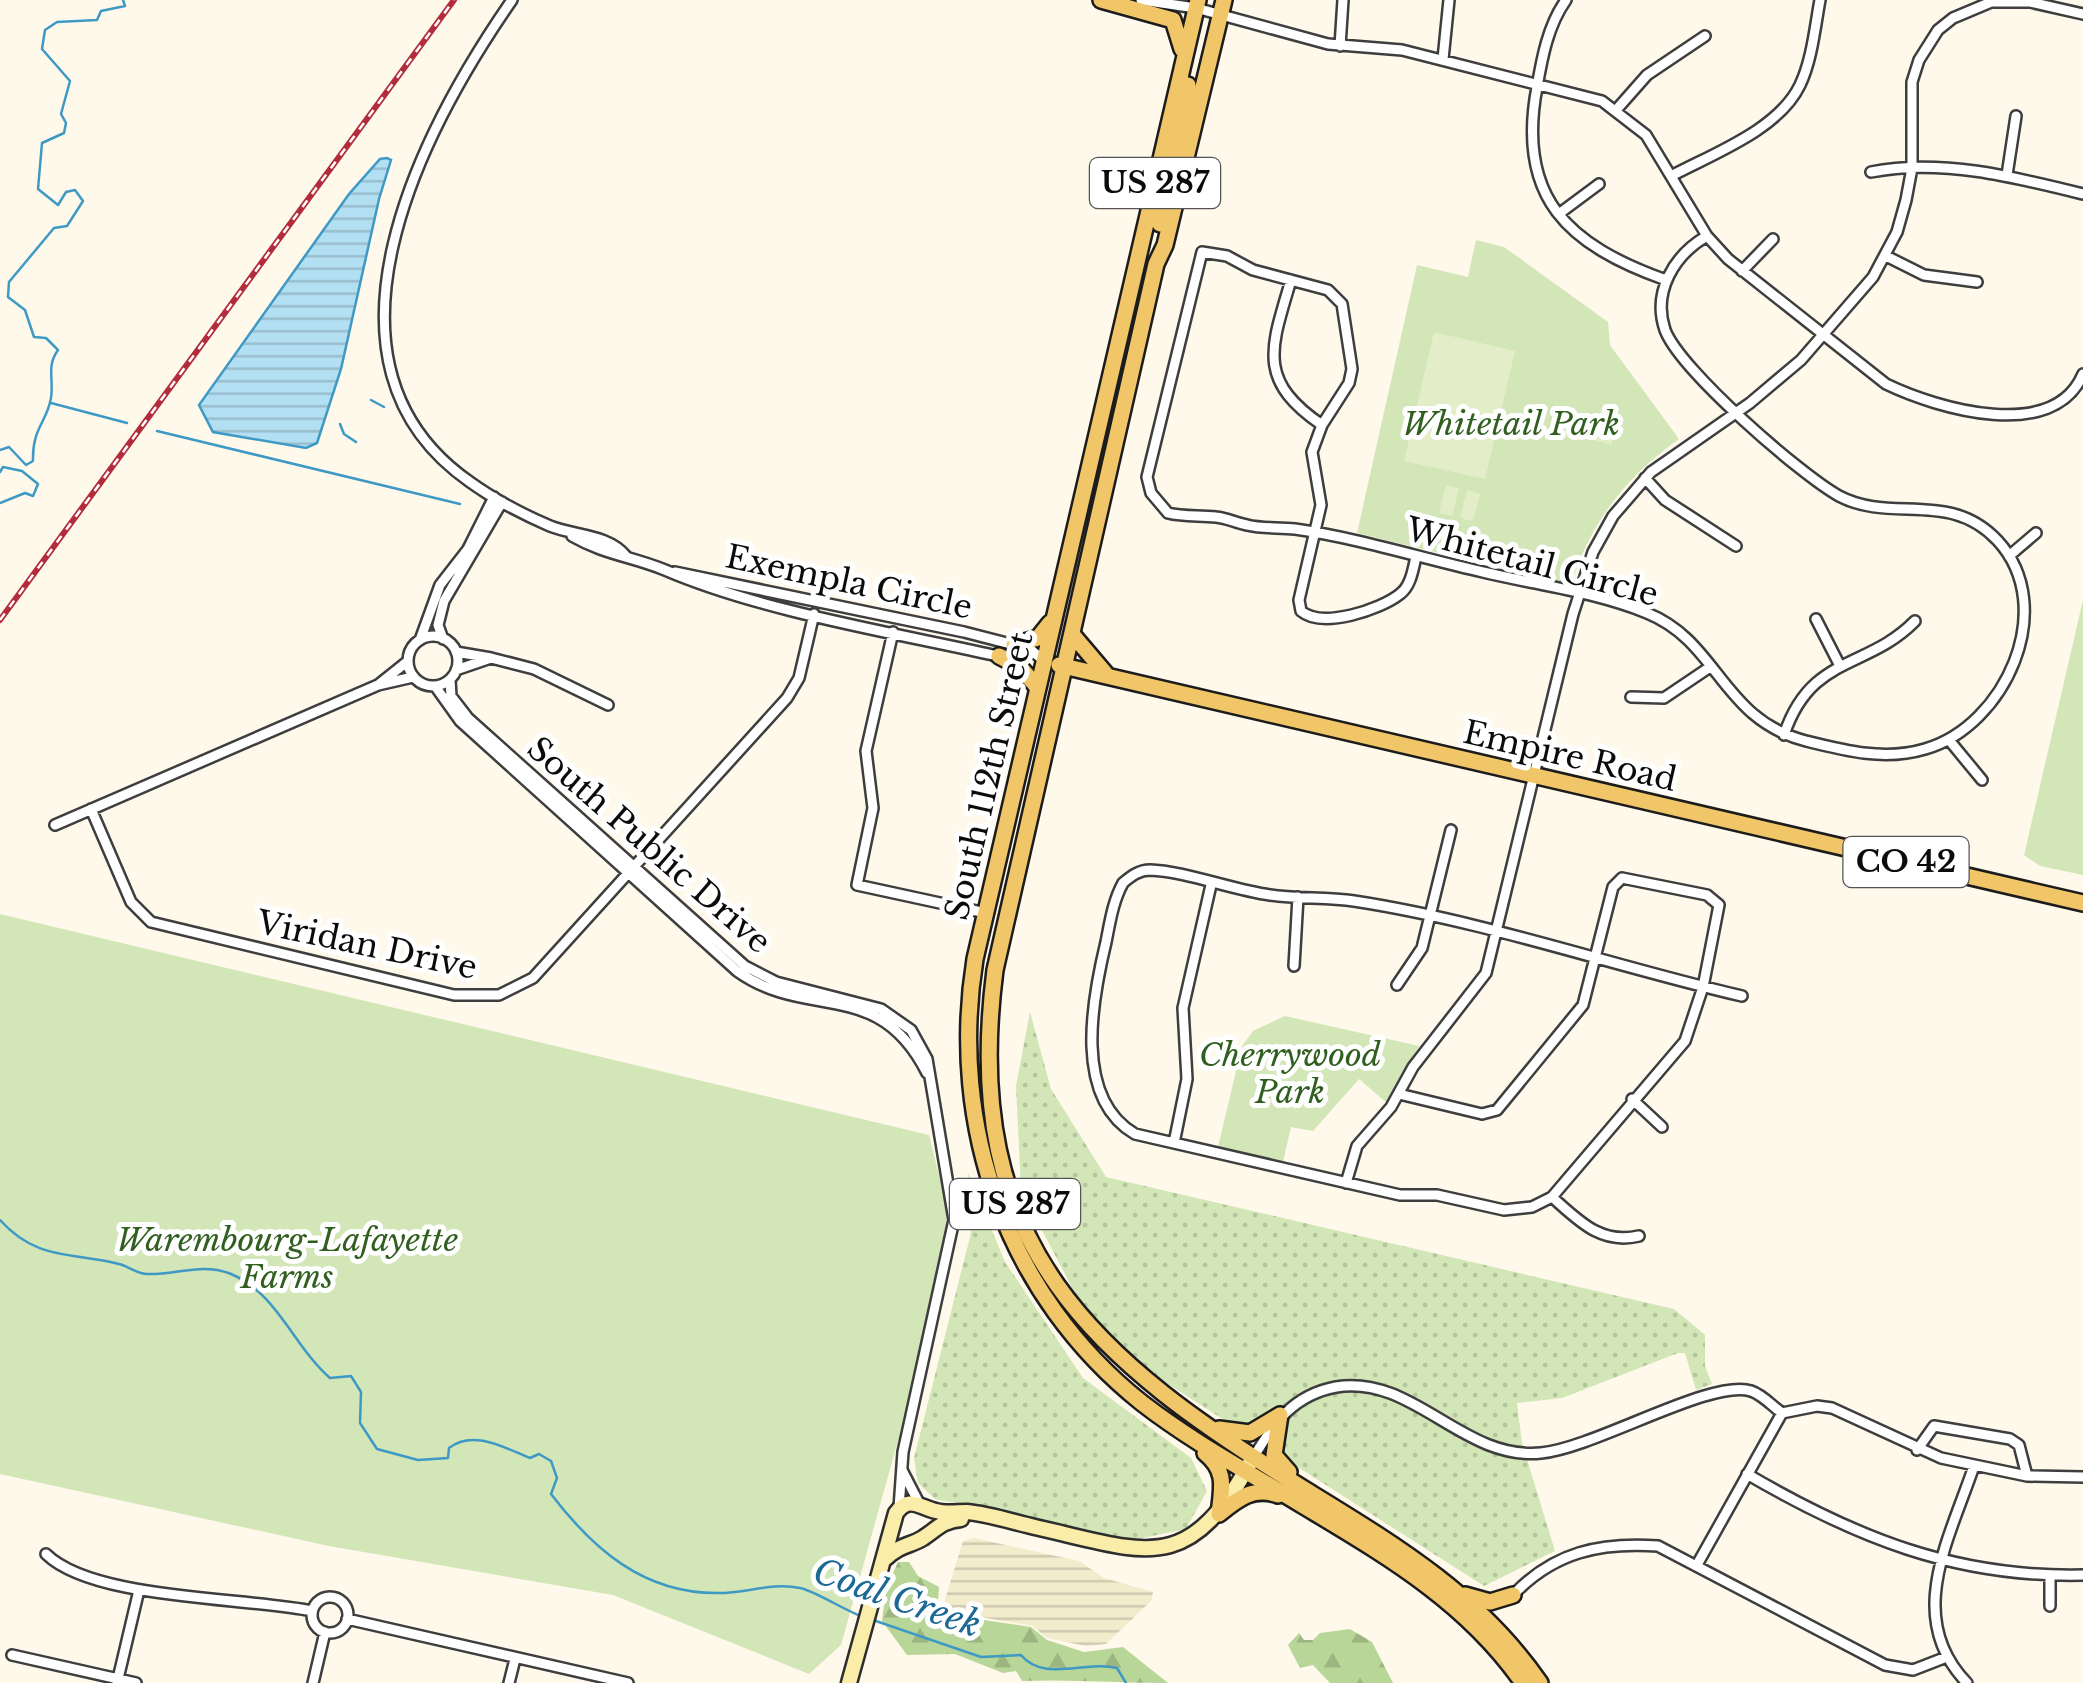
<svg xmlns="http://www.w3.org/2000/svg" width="2083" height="1683" font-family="'Libre Baskerville',serif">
	<defs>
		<pattern id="farmland-rules" width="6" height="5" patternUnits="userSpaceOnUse" patternTransform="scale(2.5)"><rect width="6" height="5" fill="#f2eccd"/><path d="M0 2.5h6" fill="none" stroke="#cec9af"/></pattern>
		<pattern id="grass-dots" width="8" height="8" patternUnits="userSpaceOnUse" patternTransform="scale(2.5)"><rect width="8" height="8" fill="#d3e6b7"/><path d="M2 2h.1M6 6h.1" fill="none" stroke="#b4c49c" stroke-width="1.8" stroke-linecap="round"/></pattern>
		<pattern id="forest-firs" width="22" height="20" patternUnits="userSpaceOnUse" patternTransform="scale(2.5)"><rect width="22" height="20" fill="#b8d697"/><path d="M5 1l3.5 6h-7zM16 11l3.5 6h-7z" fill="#9db681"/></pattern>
		<pattern id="water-rules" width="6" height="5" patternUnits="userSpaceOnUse" patternTransform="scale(2.5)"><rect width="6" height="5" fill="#b3dff2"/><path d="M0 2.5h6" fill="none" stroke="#99bece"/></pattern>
	</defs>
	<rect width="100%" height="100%" fill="#fef9eb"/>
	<path fill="url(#farmland-rules)" d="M974,1538l105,23 25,17 49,14 -2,9 -45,43 -20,2 -39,-8 -14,-12 -81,-14 -8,-9 19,-62z"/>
	<path fill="url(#grass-dots)" d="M1030,1012l21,77 55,88 568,132 31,26v31l7,18 -16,6 -11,-37h-7l-116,45 -45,5 5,40 33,108 -71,35 -335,-214 -70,-71 -58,-111 -5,-104z
		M968,1173l37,89 78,116 108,80 16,33 -21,38 -53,11 -198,-41 -17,-16 -4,-25 57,-225z"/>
	<path fill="url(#forest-firs)" d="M898,1562h11l9,14 21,11 -1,15 18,14 75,11 16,13 37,12 39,-5 45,36c-49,0 -97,-4 -146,-2l-6,-10 -13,2 -48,-19 -48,1 -25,-34 4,-32z
		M1350,1629l22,13 21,41h-63l-17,-18 -13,3 -12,-23 11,-12 5,7h9l7,-7z"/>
	<path fill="#d3e6b7" d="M1476,240l28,7 104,75 2,23 69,94c-51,36 -87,81 -106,140l-7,5 -209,-51 60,-268 51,12z
		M2083,600v275l-43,-9 -16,-11z
		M0,914l929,221 16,64 2,28 -48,210 -58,208 -32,29 -196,-79 -284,-49 -329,-72z
		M1285,1016l134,30 -32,57 -28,-24 -46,52 -22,-4 -8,35 -65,-15 24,-101 11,-15z"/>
	<path fill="#e3eec8" d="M1434,332l81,19 -30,128 -81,-18z
		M1601,409l17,4 -7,32 -17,-5z
		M1446,485l13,3 -7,28 -13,-3z
		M1467,490l13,4 -7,27 -13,-3z"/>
	<path fill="url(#water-rules)" stroke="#3e99c5" stroke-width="2.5" d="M387,158l4,2 -12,39 -38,170 -24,74 -11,5 -93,-16 -14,-27 150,-211 31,-35z"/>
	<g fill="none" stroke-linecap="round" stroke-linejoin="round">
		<path stroke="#3e99c5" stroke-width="2.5" d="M371,400l13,7
			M51,403l76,20
			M340,424l4,10 12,8
			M157,431l303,73
			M0,450l9,-3 17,18 7,-4c-1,-33 14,-39 18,-63 3,-20 -5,-31 7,-48l-12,-12 -12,-1 -9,-27 -17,-13 1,-15 45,-54 13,-2 16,-25 -8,-11 -9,2 -8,13 -20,-16 4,-46 22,-10 2,-10 -5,-9 9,-33 -28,-32 3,-19 12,-8 40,-2 4,-9 24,-5 -2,-6
			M0,472l3,-5 19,4 16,13 -5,12 -8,-3 -25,10
			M0,1220c37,41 71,32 119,44 9,2 18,10 28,10 29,1 56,-12 84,0 46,19 63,73 99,104l21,-2 10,16 -1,31 17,26 41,11 30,-2 1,-10c24,-19 56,0 81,10l9,-4 12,7 6,17 -6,16c42,55 92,99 165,99 29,1 54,-11 84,-5 15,3 44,22 63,29
			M870,1619l111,38 40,-2c23,28 64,5 96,13l9,15"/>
		<defs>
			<path id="street" d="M512,0c-90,130 -213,363 -42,482 25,18 52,32 80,44 25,10 58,8 76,30
				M1141,0l55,8 132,36 74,6 200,51 44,34 61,101 21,23 158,125c52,25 168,59 197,-10
				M1566,0c-18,25 -24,58 -29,87 -21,111 31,158 129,193
				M1340,46l3,-46
				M1443,59l6,-59
				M1617,109l30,-34 58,-39
				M1871,172c69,-14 144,5 212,22
				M1673,175c42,-22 106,-46 127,-90 12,-25 15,-58 20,-85
				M2007,175l9,-59
				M1560,213l39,-29
				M1886,256l38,19 53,7
				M1742,271l31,-32
				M1291,280c-20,68 -35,100 31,145
				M1645,478l20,22 71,46
				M572,536c33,19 59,20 93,34 98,42 231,63 337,87
				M2009,556l27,-23
				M1416,557c-3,12 -5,29 -16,37 -20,16 -78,35 -99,17l-2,-11 22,-95 -9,-53 10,-27 27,-42 3,-14 -10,-65 -14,-14 -75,-20 -26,-14 -25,-4 -55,225 4,16 17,20c16,4 32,2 48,4 11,1 20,6 31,8 15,4 32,2 48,4 63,9 126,29 188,43 54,13 113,20 164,41 72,29 74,106 159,128 40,10 79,20 119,8 80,-23 134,-141 73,-208 -48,-52 -106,-17 -159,-45 -38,-21 -159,-126 -174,-166 -13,-38 9,-75 42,-94
				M675,572l289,60 66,17 14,12
				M1816,619l23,45
				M893,632l-27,119 7,57 -16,77 129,28
				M408 661a25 25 0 1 1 50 0a25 25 0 1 1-50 0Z
				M443,639l-5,-14 6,-24 58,-99
				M420,640l20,-55 28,-36 26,-52
				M456,652l35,6 -35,12
				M491,658l43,11 74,36
				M450,680l1,16 17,22 277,248 31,16 105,27 30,21 16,29 27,161 -51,232 -4,56
				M378,685l35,-8
				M435,686l25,35 277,250c71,51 141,5 190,102
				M1631,697l33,1 46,-31
				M1784,735c27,-81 83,-65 131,-114
				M1949,740l33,40
				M91,809l40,93 20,20 303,73h45l34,-17 254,-280 12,-20 15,-64
				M55,825l323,-140 30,-24
				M1294,966l4,-69
				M1397,985l25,-37 29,-118
				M1399,1094l83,20 15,-4 86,-105 30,-118 9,-9 85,17 12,10 -16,82 -18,54 -133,156 -20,10 -28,3 -67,-15h-37l-265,-61c-62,-36 -43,-134 -29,-192 4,-20 7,-41 17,-59 8,-7 16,-13 27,-13 34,1 83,20 120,25 28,4 56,2 84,6 131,20 259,65 388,95
				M1632,1099l30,28
				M1174,1143l13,-64 -4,-71 28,-123
				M1346,1183l11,-37 34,-39 22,-40 73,-94 87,-359 20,-62 20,-36 38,-44 99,-69 51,-43 72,-83 24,-45 9,-32 6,-32v-86l7,-22 19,-30 15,-12 38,-16h39l53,12
				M1552,1197c27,24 49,48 87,39
				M1917,1450l17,-24 76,13 9,6 8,31
				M1253,1458c21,-35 40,-63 83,-71 77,-13 127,74 205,66 54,-5 171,-75 210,-62 12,4 21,15 31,22
				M902,1470l17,33
				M1747,1474c108,63 208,104 336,101
				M46,1554c47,46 198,43 266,57
				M1698,1563l84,-150 35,-7 15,2 109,50 86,18 56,1
				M1513,1595c41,-43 87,-53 145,-49l227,119 28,5 31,-12
				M312 1615a18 18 0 1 1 36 0a18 18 0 1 1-36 0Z
				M2050,1606v-31
				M347,1619l281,64
				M12,1655l124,28
				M117,1683l22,-93
				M313,1683l12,-51
				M509,1683l6,-24
				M1967,1683c-63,-65 -18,-143 7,-217"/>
			<path id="secondary" d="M886,1558c15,-14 24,-12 37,-20 15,-10 19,-17 38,-19
				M849,1683l47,-170c13,-18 23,-6 40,-2 10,3 20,1 31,1 22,2 46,10 68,15 111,25 152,50 215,-64"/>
			<path id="primary" d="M1101,0l72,20 9,29
				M1198,0l-223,959c-27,167 32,337 167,444 49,38 106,69 160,102 83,50 164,96 221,178
				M1224,0l-59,245 -9,19 -161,706c-36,277 97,389 314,522 88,54 171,104 231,191
				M1160,224l28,-139
				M1072,634l34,40
				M1014,645l24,-7 12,-15
				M999,656l21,11 18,21
				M1059,665l1024,238
				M1280,1415l-6,40 15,17
				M1219,1429l31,4 30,-18
				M1205,1453c22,18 17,34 14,61
				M1219,1514c19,-15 34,-28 59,-19
				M1465,1595l25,7 23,-7"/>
		</defs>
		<use href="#street" stroke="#3e3e3e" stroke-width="14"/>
		<use href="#secondary" stroke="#2d2d2d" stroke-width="19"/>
		<use href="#primary" stroke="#1c1c1c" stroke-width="20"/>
		<use href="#street" stroke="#fff" stroke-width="9"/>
		<use href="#secondary" stroke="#faeca9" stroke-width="14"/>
		<use href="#primary" stroke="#f1c668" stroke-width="15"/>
		<defs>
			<path id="rail" d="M0,620l454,-620"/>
		</defs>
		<use href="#rail" stroke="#b32c3c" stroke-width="6"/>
		<use href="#rail" stroke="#fff" stroke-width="2.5" stroke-dasharray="8" stroke-linecap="butt"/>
	</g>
	<g text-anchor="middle" stroke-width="10" stroke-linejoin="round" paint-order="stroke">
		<g fill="#fff" stroke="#545454" stroke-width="2.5">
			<rect x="1090" y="158" width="130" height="50" rx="8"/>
			<rect x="1843.5" y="837" width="125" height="50" rx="8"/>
			<rect x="950" y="1179" width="130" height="50" rx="8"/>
		</g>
		<g font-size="30" font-weight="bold" fill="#0b0b0b">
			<text x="1155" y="193">US 287</text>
			<text x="1906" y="872">CO 42</text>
			<text x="1015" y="1214">US 287</text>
		</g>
		<g font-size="32" font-style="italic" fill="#315f20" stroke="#fff">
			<text x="1511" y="435">Whitetail Park</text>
			<text x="1290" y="1066">Cherrywood<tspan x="1290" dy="37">Park</tspan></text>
			<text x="287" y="1251">Warembourg-Lafayette<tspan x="287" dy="37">Farms</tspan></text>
		</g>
		<g font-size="32" fill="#0b0b0b" stroke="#fff">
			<text transform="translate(1532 562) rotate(15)" y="11">Whitetail Circle</text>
			<text transform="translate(849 582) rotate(12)" y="11">Exempla Circle</text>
			<text transform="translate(1570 756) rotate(13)" y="11">Empire Road</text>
			<text transform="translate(989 776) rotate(-77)" y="11">South 112th Street</text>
			<text transform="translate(649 845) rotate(41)" y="11">South Public Drive</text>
			<text transform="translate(367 945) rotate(12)" y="11">Viridan Drive</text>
		</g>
		<g font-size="35" font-style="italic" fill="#1c6995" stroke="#fff">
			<text transform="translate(897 1598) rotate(19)" y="12">Coal Creek</text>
		</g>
	</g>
</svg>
